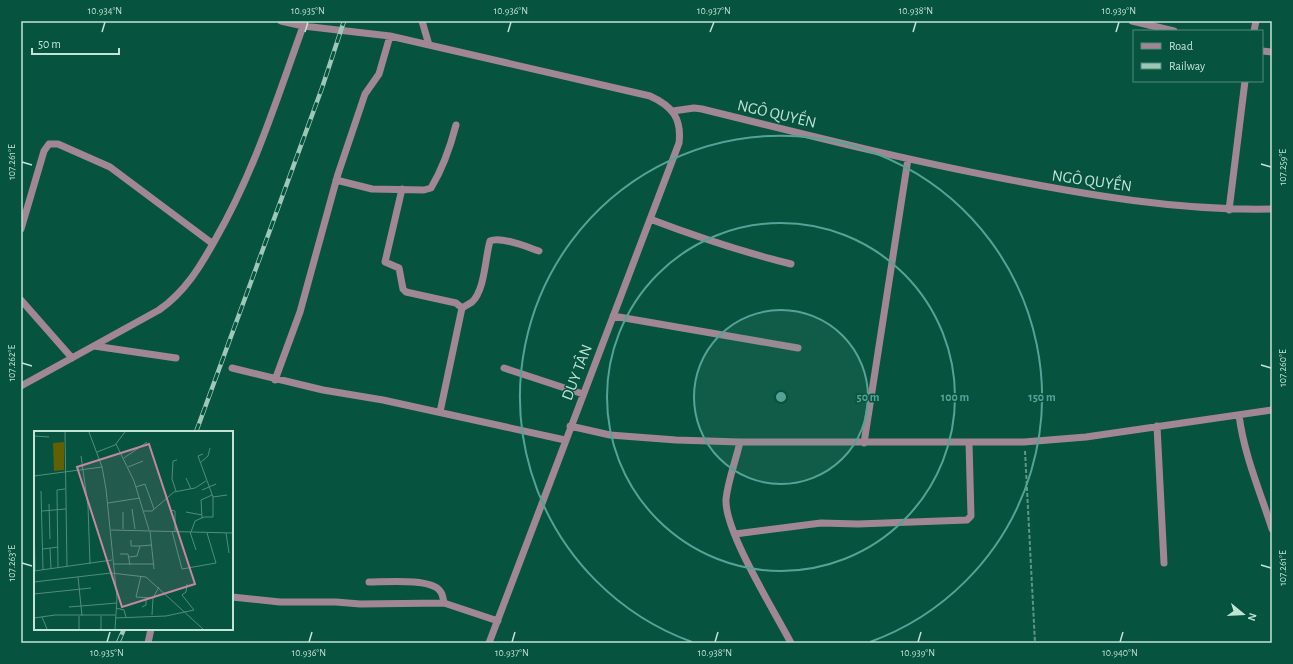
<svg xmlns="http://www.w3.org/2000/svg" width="1293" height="664" font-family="'Alegreya Sans',sans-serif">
	<rect width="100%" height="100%" fill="#06533f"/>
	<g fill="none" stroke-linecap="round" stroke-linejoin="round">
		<path stroke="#5f9785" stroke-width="2" stroke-dasharray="4 2" stroke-linecap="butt" d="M1025,451l10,192"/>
		<path stroke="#a08793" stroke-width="7" d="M281,21l22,5 87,10 260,60c22,10 32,22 29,47l-190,500
			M422,21l7,24
			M1132,21l42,10
			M1254,31l2,-10
			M1262,51l10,1
			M673,111l21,-3 8,1c97,24 195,49 294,68 91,18 183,34 276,32
			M336,180l36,9 52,1 7,-2c12,-20 19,-40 25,-63
			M402,189l-17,73 14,6 4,21 3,3 50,11 6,5 -22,104
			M1229,210l16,-129
			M650,219c47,18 93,33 141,45
			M21,229l23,-78 5,-7h9l52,23 103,77
			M21,300l51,58
			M462,308c3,-2 7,-4 10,-6 13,-12 13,-44 18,-61 11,-5 37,6 49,10
			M613,316l185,32
			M94,346l82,12
			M232,368l91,22 60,10 182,40
			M504,368l79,26
			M275,380l25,-68 38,-138 27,-80 14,-20 11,-38
			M21,386l138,-76c26,-18 41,-43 56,-70 40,-69 63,-145 90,-219
			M1239,415c5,40 21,76 33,114
			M570,426l40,9 66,5 64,2h284l62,-5 186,-27
			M1157,426l7,137
			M740,442c-4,18 -12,38 -14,57 -2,32 49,113 65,144
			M864,443l44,-284
			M735,534l86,-11 37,1 109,-4 4,-4 -2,-74
			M369,582c16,0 62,-4 71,9 3,3 3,8 4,12
			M232,597l48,5h56l24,2 84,-1 54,18
			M148,643l3,-14"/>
		<defs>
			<path id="rail" d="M196,432l126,-344 22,-67
				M118,643l6,-14"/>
		</defs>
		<use href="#rail" stroke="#9fc7b8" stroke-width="4.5"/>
		<use href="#rail" stroke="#06533f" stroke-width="3" stroke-dasharray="9" stroke-linecap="butt"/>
	</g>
	<path fill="none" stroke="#c3e3d5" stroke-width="1.5" d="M102,32l3,-10M305,32l3,-10M508,32l3,-10M710,32l4,-10M913,32l3,-10M1116,32l3,-10M22,162l10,3M1261,164l10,3M22,363l10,3M1261,365l10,3M22,563l10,3M1261,565l10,3M107,642l3,-10M309,642l3,-10M512,642l3,-10M715,642l3,-10M918,642l3,-10M1120,642l3,-10"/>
	<circle cx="781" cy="397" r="87" fill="#57a297" fill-opacity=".12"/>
	<g fill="none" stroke="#57a297" stroke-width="2">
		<circle cx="781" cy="397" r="87"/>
		<circle cx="781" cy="397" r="174"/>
		<path d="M692 642A261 261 0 1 1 870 642"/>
	</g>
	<g text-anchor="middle" stroke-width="3" stroke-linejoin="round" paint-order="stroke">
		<g font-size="16" fill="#c3e3d5" stroke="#06533f">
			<text transform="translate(777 113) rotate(13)" y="6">NGÔ QUYỀN</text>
			<text transform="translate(1092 180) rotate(8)" y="6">NGÔ QUYỀN</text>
			<text transform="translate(576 372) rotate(-69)" y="6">DUY TÂN</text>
		</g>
	</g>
	<g transform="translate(34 431)">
		<rect width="199" height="199" fill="#06533f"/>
		<path d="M30,11v28l-10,1 -1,-28z" fill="#626002"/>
		<path fill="none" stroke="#528d7b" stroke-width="1" d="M31,1l2,135M55,1l13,35 4,22 11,109 -2,31M0,5l15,1M82,13l18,37 15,49M63,21l18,-7 10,-13M47,25l7,50 2,58M0,27v18M90,27l23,-16M167,31l7,-6 2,-8M94,36l15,-6M0,45l68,-9M152,47l5,11M102,56l9,-3 9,25M168,59l14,-6M7,60l2,79M142,60l-4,-12 1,-18 4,-1M179,66l14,-2M74,72l32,-5M15,73l1,35M98,78l3,20M136,79l5,1v21M8,80l24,-2M110,80h8l22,-19 21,-4 11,-7M89,81v17M152,81l16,3M0,83l1,56M168,87l-1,-18 11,-5M77,99l122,3M116,100l4,38M138,100l10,38 34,-6 -9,-30M156,101l6,18M157,101l4,-11 9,-4h9v-20l-15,-41 5,-2M192,102l3,20M97,109v6h9M16,117l1,21M9,118l15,-2M86,123h8l2,11M95,126l8,-1 3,-10 12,-1M79,133h41M24,137l-1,-78 8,-1M0,140l78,-11M107,145l-5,21 17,1M44,146l4,39M0,151l77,-9 35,4 57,52M0,163l57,-6M35,176l48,-4M108,176l4,-2v-8M82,177l8,2 2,7M118,184l1,-17 6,-11M45,185v13M8,186l5,12M0,187l21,-3h60M81,187l51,-2 28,-6 -12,-15 4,-3 1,-8M67,198v-13"/>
		<path fill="#c3889e" fill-opacity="0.15" stroke="#c3889e" stroke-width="2" d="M115,13l46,140 -73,23 -45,-140z"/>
		<rect width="199" height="199" fill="none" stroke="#c3e3d5" stroke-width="2"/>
	</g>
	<circle cx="781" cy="397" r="6" fill="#57a297" stroke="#06533f" stroke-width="2"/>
	<g font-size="12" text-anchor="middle" font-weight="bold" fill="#57a297" stroke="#06533f" stroke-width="3" stroke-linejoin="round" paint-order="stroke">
		<text x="868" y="401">50 m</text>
		<text x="955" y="401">100 m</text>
		<text x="1042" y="401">150 m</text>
	</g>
	<rect width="1293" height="664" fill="none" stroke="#06533f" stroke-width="44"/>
	<rect x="1133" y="30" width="130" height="52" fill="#06533f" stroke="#528d7b"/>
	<rect x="1141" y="43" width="20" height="6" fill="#a08793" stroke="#528d7b"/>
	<text x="1169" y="50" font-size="12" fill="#c3e3d5">Road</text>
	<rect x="1141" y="63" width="20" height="6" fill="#9fc7b8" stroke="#528d7b"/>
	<text x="1169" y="70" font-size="12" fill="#c3e3d5">Railway</text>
	<g transform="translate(1243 614) rotate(108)" stroke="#06533f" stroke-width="3" paint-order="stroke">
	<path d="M0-3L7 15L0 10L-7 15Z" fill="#c3e3d5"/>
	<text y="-6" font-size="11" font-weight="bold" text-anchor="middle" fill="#c3e3d5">N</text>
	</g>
	<path d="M32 48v6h87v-6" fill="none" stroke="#c3e3d5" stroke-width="2"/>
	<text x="38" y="48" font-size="12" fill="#c3e3d5" stroke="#06533f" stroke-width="3" paint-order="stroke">50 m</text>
	<rect x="22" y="22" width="1249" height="620" fill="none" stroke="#c3e3d5" stroke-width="1.5"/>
	<g font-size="10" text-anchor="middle" fill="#c3e3d5">
		<text x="105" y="14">10.934°N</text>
		<text x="308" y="14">10.935°N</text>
		<text x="511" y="14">10.936°N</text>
		<text x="714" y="14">10.937°N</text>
		<text x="916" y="14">10.938°N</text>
		<text x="1119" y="14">10.939°N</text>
		<text transform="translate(11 162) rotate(-90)" y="4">107.261°E</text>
		<text transform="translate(1282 167) rotate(-90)" y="4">107.259°E</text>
		<text transform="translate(11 363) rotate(-90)" y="4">107.262°E</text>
		<text transform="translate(1282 368) rotate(-90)" y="4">107.260°E</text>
		<text transform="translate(11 563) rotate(-90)" y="4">107.263°E</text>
		<text transform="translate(1282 568) rotate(-90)" y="4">107.261°E</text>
		<text x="107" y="656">10.935°N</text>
		<text x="309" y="656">10.936°N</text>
		<text x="512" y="656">10.937°N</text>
		<text x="715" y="656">10.938°N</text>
		<text x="918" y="656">10.939°N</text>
		<text x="1120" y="656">10.940°N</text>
	</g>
</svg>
